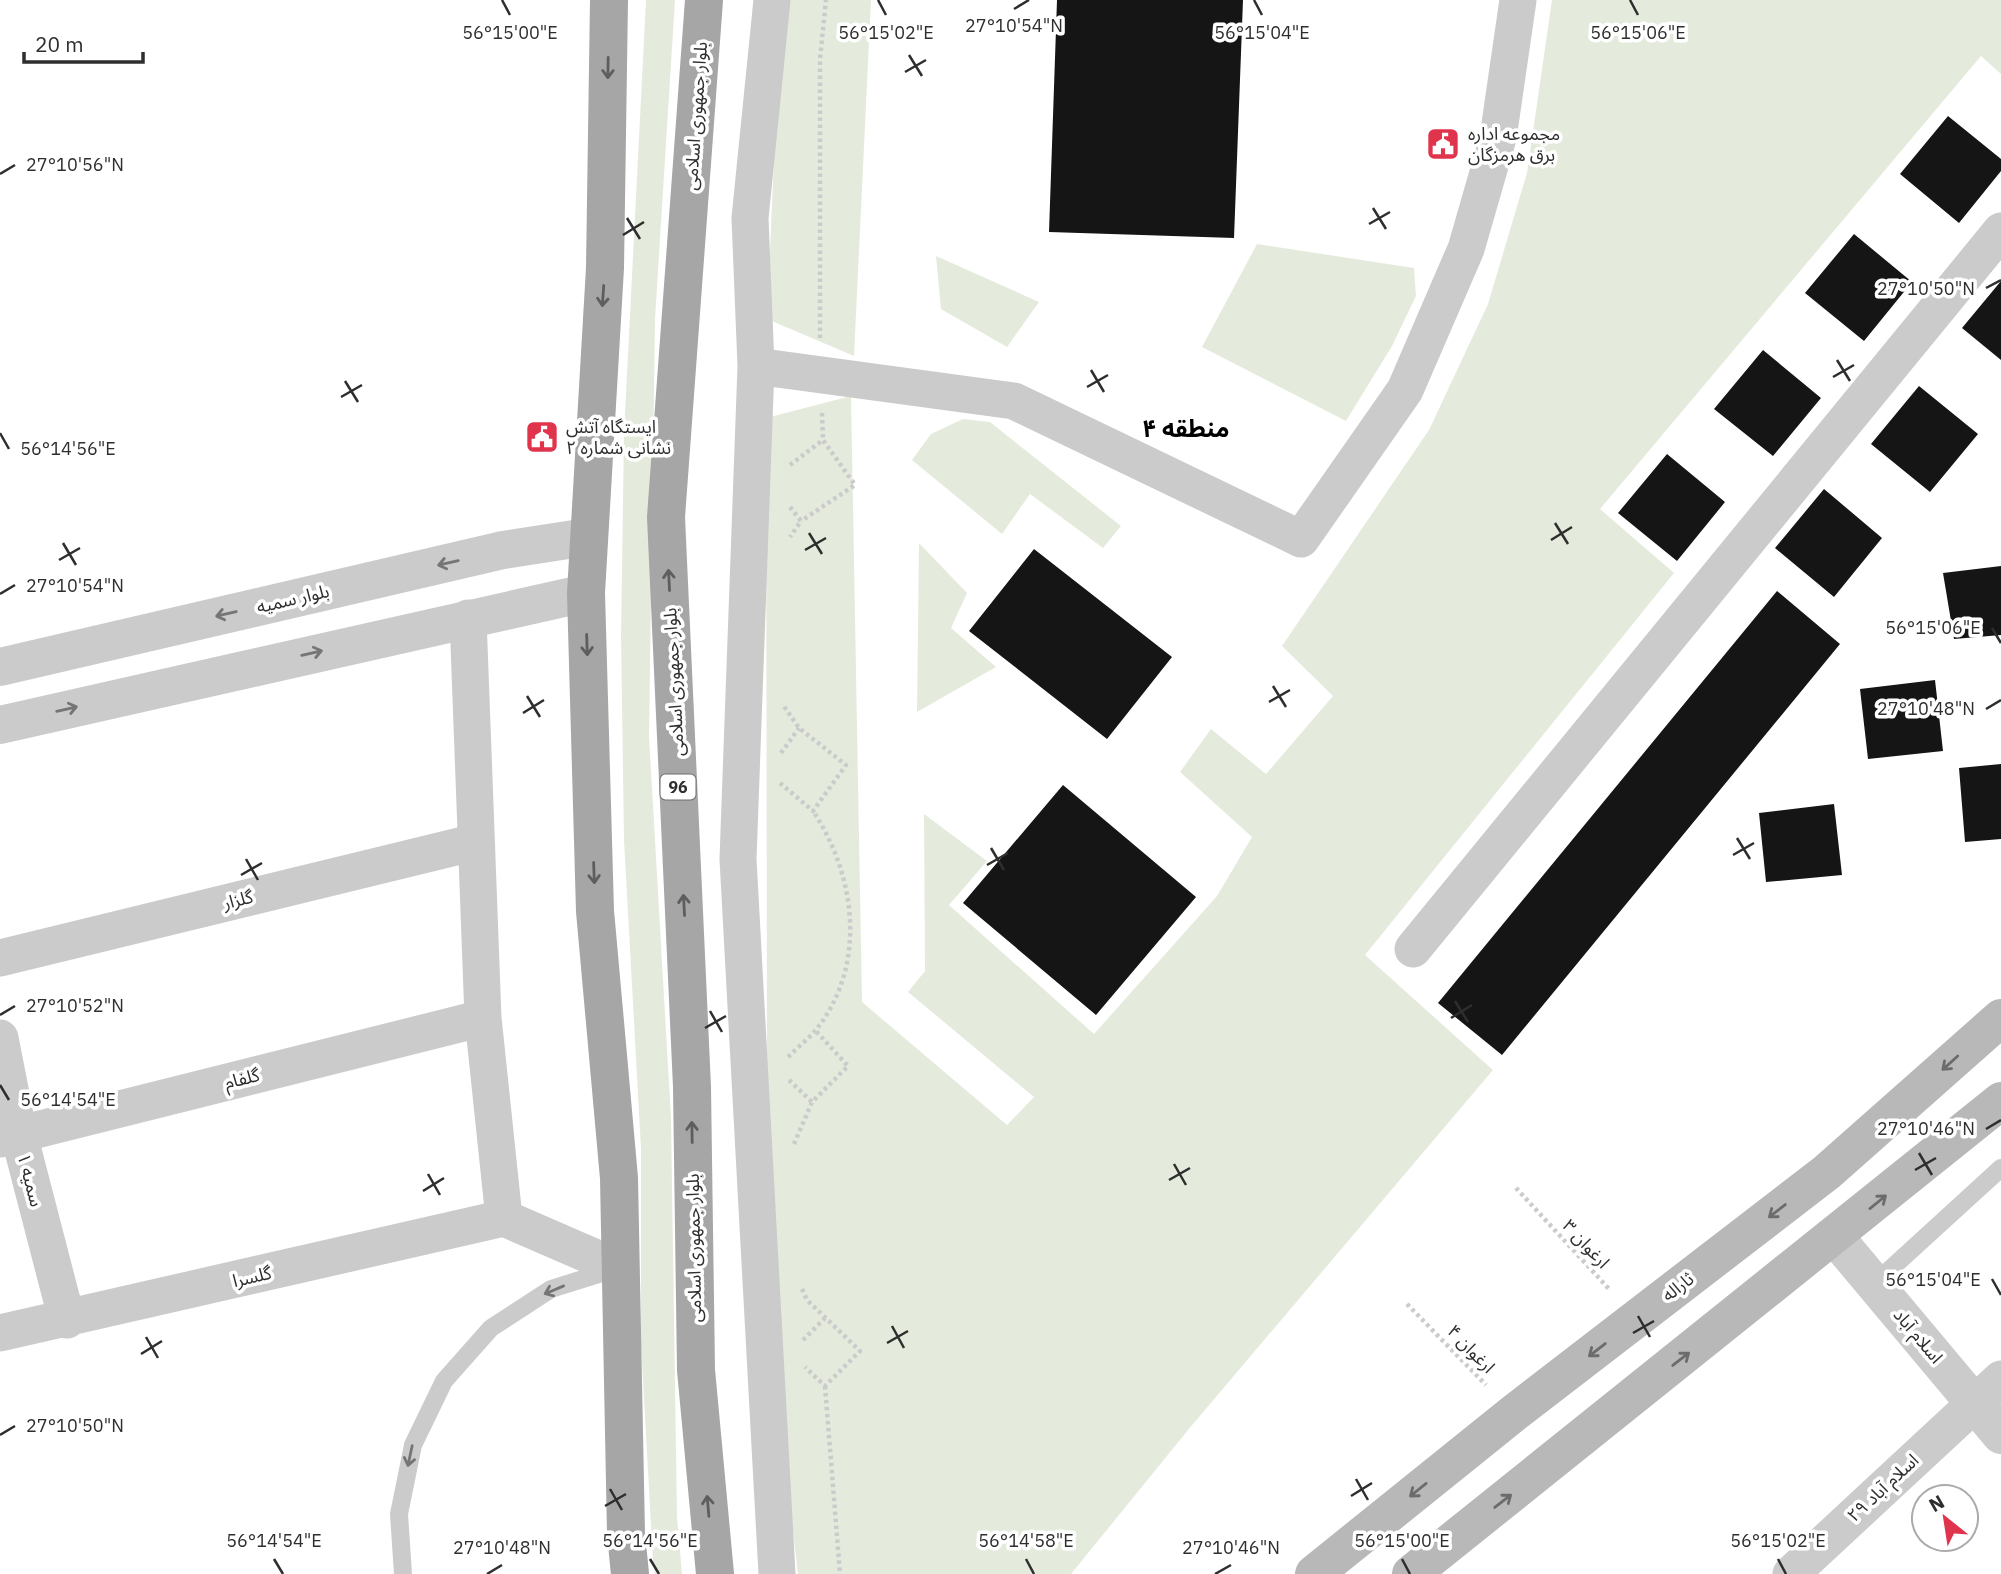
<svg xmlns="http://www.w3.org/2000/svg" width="2001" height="1574" font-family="'IBM Plex Sans','Noto Sans Arabic',sans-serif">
	<rect width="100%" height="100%" fill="#fff"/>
	<path fill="#e5ebdc" d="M646,0h29l-20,319 -6,417 22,382 6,399 5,57h-27l-2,-13 -12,-216v-196l-17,-309 -3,-203 3,-204z
		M781,0h90l-17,356 -87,-37z
		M1552,0h449v74l-20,-18 -381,453 74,64 -309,382 128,115 -305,360 -117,144h-273l-13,-111 -18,-397 -1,-648 85,-22 11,606 145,123 27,-28 -126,-105 17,-21 -1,-157 63,47 -38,44 145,129 123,-138 35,-59 -72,-65 31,-43 55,45 67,-78 -51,-50 147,-216 59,-126 39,-131z
		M1257,244l157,24 2,28 -24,50 -46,75 -144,-74z
		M936,256l103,46 -32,45 -66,-38z
		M963,419l27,3 131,104 -18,22 -73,-54 -28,40 -90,-74 19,-26z
		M919,543l48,50 -16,35 45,39 -79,45z"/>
	<path fill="#151515" d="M1057,0h186l-9,238 -185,-6z
		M1948,116l53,43v12l-42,52 -59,-49z
		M1854,234l58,48 -48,59 -59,-48z
		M2001,281v79l-39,-32z
		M1763,350l58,48 -48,58 -59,-47z
		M1919,386l59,48 -48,58 -59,-48z
		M1667,454l58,48 -48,59 -59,-48z
		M1824,489l58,49 -48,59 -59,-49z
		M1034,549l138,108 -65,82 -138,-108z
		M2001,566v69l-47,4 -11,-66z
		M1777,591l63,53 -338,411 -64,-52z
		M1935,680l8,71 -75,8 -8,-70z
		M2001,764v75l-36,3 -6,-74z
		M1063,785l133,112 -100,118 -133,-112z
		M1834,804l8,71 -76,7 -7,-69z"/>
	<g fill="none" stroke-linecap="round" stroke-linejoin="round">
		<path stroke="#cbcbcb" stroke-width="4.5" stroke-dasharray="3.5 3.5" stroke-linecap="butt" d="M820,338v-279l6,-59
			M822,413l1,27
			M790,465l33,-25 32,45 -54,36
			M790,507l11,14 -11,16
			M781,753l18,-25
			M780,783l33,28 33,-46 -47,-37 -16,-23
			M788,1057c9,-9 19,-17 27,-26 53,-65 41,-155 -2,-220
			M789,1080l23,22 36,-36 -33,-36
			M794,1144l18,-42
			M1516,1188l94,102
			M802,1289l5,11 53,51 -35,35 -20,-19
			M1407,1304l79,81
			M803,1340l22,-22
			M825,1386l15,188"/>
		<path stroke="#cbcbcb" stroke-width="18" d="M1874,1284l127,-116
			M403,1574l-4,-60 14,-69 31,-64 47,-53 60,-39 64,-20"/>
		<path stroke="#cbcbcb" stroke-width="37" d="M772,0l-22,218 6,148 -18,493 39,715
			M756,366l258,35 287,138 104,-149 61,-141 32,-111 20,-138
			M468,618l15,400 21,200
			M1413,949l588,-718
			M0,958l476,-116
			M0,1038l19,97 48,185
			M0,1139l483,-121
			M504,1218l115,50
			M0,1333l504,-115
			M1791,1574l210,-195"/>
		<path stroke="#cbcbcb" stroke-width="38" d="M0,667l503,-117 84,-13
			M0,725l586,-132
			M1835,1237l166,198"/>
		<path stroke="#b8b8b8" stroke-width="38" d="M1314,1574l200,-161 313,-241 174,-154
			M1411,1574l590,-473"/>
		<path stroke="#a6a6a6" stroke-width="38" d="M609,0l-4,268 -19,325 9,318 24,267 7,356 4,40
			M704,0l-38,517 26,570 4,283 19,204"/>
	</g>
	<defs><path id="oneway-shaft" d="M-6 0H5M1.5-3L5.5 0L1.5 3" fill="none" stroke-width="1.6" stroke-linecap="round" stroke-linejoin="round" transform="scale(1.75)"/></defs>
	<g stroke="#5e5e5e">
		<use href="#oneway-shaft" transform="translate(608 68) rotate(91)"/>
		<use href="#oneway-shaft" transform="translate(603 296) rotate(94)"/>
		<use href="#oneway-shaft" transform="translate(669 580) rotate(-93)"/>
		<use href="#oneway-shaft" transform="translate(587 645) rotate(88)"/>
		<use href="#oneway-shaft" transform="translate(594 873) rotate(88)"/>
		<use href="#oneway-shaft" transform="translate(684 905) rotate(-93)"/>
		<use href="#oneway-shaft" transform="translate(692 1132) rotate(-91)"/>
		<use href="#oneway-shaft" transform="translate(708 1506) rotate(-95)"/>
	</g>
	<g stroke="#757575">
		<use href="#oneway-shaft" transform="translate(448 563) rotate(167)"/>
		<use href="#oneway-shaft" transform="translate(226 614) rotate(167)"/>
		<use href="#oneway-shaft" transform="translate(312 653) rotate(-13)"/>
		<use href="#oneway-shaft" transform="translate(67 709) rotate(-13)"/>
		<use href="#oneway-shaft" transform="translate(554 1290) rotate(157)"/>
		<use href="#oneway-shaft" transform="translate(410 1456) rotate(102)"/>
	</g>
	<g stroke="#6c6c6c">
		<use href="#oneway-shaft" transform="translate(1950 1063) rotate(138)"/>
		<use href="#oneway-shaft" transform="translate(1878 1202) rotate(-39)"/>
		<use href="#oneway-shaft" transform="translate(1777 1211) rotate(142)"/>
		<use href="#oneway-shaft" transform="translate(1597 1350) rotate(142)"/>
		<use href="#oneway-shaft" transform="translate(1681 1359) rotate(-38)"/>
		<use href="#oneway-shaft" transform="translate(1418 1490) rotate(141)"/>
		<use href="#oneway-shaft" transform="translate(1503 1501) rotate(-38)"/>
	</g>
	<path fill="none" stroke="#2e2e2e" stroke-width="2.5" d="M502,0l8,15M878,0l8,15M1254,0l8,15M1630,0l8,15M1014,9l15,-9M909,55l13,21M905,72l21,-12M0,174l15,-9M1373,208l13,21M627,218l13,21M1369,224l21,-12M623,235l21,-13M1986,288l15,-8M1837,360l13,21M1091,370l13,22M1833,377l21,-12M345,381l13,21M1087,387l21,-12M341,397l21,-12M0,433l9,16M1555,523l13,21M809,533l13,21M1551,540l21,-13M63,543l13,22M805,550l21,-12M59,560l21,-12M0,594l15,-9M1992,628l9,15M1273,686l13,21M527,696l13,21M1269,702l21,-12M1986,709l15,-9M523,713l21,-13M1737,838l13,21M991,848l13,22M1733,855l21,-12M246,859l12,21M987,865l21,-12M241,875l21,-12M1455,1001l13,21M710,1011l12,21M0,1015l15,-9M1451,1018l21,-13M705,1028l21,-12M0,1085l9,15M1986,1129l15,-9M1919,1153l13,22M1174,1164l12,21M1915,1170l21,-12M428,1174l12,21M1169,1180l21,-12M423,1191l21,-13M1992,1279l9,16M1638,1316l12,21M892,1326l12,22M1633,1333l21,-12M146,1337l12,21M887,1343l21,-12M141,1354l21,-13M0,1435l15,-9M1356,1479l12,21M610,1489l12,21M1351,1496l21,-13M605,1506l21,-12M274,1559l9,15M650,1559l9,15M1026,1559l8,15M1402,1559l8,15M1778,1559l8,15M487,1574l15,-9M1215,1574l16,-9"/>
	<defs>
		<symbol id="civic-square" viewBox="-11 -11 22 22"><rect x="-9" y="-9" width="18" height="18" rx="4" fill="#e0344d" stroke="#fff"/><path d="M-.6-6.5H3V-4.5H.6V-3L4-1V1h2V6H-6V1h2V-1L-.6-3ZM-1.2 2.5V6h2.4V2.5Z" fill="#fff"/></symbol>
	</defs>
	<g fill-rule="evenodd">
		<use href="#civic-square" x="1424" y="125" width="38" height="38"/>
		<use href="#civic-square" x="523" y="418" width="38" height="38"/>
	</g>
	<g text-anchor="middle" stroke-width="7" stroke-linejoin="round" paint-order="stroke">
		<rect fill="#fff" stroke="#6d6d6d" stroke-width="2" x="660.5" y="774.5" width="35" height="25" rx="5"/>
		<g font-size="16" font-weight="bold" fill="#2e2e2e">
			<text x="678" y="793">96</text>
		</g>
		<g font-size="18" fill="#2e2e2e" stroke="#fff">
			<text transform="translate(696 116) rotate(-86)" y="6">بلوار جمهوری اسلامی</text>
			<text transform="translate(293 599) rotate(-13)" y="6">بلوار سمیه</text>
			<text transform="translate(674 682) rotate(-93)" y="6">بلوار جمهوری اسلامی</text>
			<text transform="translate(238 900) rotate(-14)" y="6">گلزار</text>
			<text transform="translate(242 1079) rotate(-14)" y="6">گلفام</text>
			<text transform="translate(30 1180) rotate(75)" y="6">سمیه ۱</text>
			<text transform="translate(1586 1244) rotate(47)" y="6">ارغوان ۳</text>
			<text transform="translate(694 1248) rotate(-91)" y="6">بلوار جمهوری اسلامی</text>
			<text transform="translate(252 1277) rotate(-13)" y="6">گلسرا</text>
			<text transform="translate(1678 1287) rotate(-38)" y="6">ثاراله</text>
			<text transform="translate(1918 1336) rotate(50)" y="6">اسلام آباد</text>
			<text transform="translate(1471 1349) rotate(46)" y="6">ارغوان ۴</text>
			<text transform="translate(1883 1488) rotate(-43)" y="6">اسلام آباد ۲۹</text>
		</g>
		<g font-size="18" fill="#2e2e2e" stroke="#fff" text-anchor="start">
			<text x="1468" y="140">مجموعه اداره<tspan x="1468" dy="21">برق هرمزگان</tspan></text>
			<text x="566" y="433">ایستگاه آتش<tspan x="566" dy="21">نشانی شماره ۲</tspan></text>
		</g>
		<g font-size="24" font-weight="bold" fill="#000" stroke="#fff">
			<text x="1186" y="437">منطقه ۴</text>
		</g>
	</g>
	<g font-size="18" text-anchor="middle" fill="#2e2e2e" stroke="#fff" stroke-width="7" stroke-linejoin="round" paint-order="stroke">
		<text x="1014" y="32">27°10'54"N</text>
		<text x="510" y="39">56°15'00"E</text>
		<text x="886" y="39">56°15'02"E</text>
		<text x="1262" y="39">56°15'04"E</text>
		<text x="1638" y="39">56°15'06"E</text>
		<text x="75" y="171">27°10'56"N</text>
		<text x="1926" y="295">27°10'50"N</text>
		<text x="68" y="455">56°14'56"E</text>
		<text x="75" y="592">27°10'54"N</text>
		<text x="1933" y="634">56°15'06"E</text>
		<text x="1926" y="715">27°10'48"N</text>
		<text x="75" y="1012">27°10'52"N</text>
		<text x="68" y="1106">56°14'54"E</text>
		<text x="1926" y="1135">27°10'46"N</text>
		<text x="1933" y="1286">56°15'04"E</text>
		<text x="75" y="1432">27°10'50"N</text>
		<text x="274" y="1547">56°14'54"E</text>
		<text x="650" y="1547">56°14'56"E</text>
		<text x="1026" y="1547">56°14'58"E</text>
		<text x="1402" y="1547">56°15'00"E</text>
		<text x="1778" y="1547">56°15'02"E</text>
		<text x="502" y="1554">27°10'48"N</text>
		<text x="1231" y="1554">27°10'46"N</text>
	</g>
	<g transform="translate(1945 1518) rotate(330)"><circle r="33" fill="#ffffff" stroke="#ababab" stroke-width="2"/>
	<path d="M0-5L12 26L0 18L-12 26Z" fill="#e0344d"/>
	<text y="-10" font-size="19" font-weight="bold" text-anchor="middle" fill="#2e2e2e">N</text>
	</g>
	<path d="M24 52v10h119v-10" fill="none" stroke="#2e2e2e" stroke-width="3.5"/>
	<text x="35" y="52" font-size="21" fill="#2e2e2e" stroke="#ffffff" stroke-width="5" paint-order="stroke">20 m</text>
</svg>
